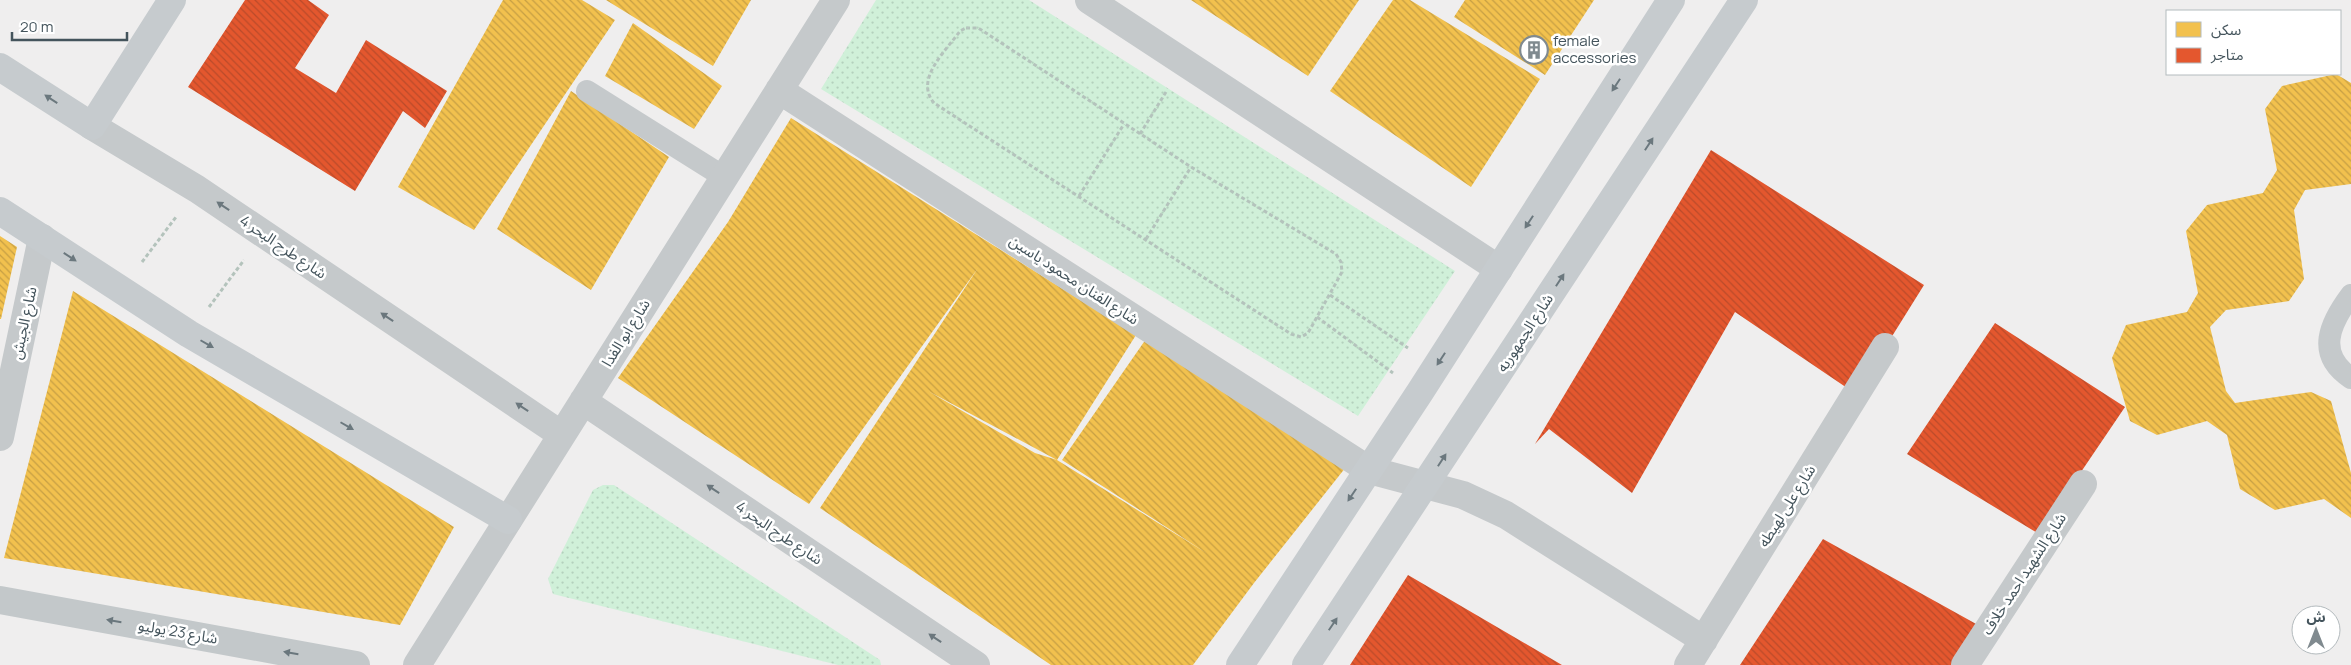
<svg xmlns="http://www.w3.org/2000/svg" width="2351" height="665" font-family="Manrope,'Noto Sans Arabic',sans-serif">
	<defs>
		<pattern id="grass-dots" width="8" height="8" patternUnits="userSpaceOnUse" patternTransform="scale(1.25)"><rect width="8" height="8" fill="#d0f0d9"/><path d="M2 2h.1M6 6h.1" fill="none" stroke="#b4d0bd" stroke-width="1.8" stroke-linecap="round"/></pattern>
		<pattern id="homes-back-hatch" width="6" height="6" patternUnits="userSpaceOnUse" patternTransform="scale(1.25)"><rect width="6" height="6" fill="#f2c14e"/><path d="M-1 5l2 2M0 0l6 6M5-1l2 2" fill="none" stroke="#c69f44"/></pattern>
		<pattern id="shops-back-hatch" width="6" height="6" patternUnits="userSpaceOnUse" patternTransform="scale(1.25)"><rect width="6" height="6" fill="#e4572e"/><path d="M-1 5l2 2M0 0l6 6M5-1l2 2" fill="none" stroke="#ba4b2a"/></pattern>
	</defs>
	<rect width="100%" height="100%" fill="#efeeee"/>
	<path fill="url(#grass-dots)" d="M876,0h153l426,271 -97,145 -537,-327z
		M603,485h11l266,175 1,5h-43l-285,-71 -5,-15 45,-89z"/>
	<path fill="url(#homes-back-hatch)" fill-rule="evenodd" d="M503,0h79l33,20 -141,210 -76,-43z
		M606,0h145l-38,66z
		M1191,0h168l-51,76z
		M1393,0h17l130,79 -69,108 -141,-96z
		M1465,0h129l-49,75 -91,-58z
		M633,23l89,63 -28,43 -89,-53z
		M2336,74l15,9v101l-46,6 -11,20 10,69 -15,22 -63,9 -16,17 16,64 9,12 76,-11 20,9 20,72v45l-27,-19 -49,11 -35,-21 -13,-54 -20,-14 -50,14 -27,-14 -18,-63 14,-33 61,-13 11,-19 -12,-62 21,-26 56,-12 14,-23 -12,-61 17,-23z
		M571,91l98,66 -78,133 -94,-61z
		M791,118l345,217 -79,125 151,94 -146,-94 84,-121 200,128 -92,116 -61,82h-142l-231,-157 158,-240 -169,236 -191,-126 110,-156zM928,391l129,69 -22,-7z
		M0,236l17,11 -16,72h-1z
		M73,291l381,236 -54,98 -396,-67z"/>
	<path fill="url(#shops-back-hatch)" d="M245,0h63l21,15 -34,53 41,25 30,-53 81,51 -22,37 -22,-17 -48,80 -167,-104z
		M1711,150l213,135 -68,109 -121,-82 -103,181 -83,-64 -14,15z
		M1995,323l130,84 -86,127 -132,-80z
		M1823,539l164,91 -26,35h-221z
		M1408,575l154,90h-212z"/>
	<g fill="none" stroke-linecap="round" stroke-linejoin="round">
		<path stroke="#b4c3bc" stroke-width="3" stroke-dasharray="4 2.5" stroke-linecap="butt" d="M966,28h12l5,3 208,136 145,87 5,8 1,10 -34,61 -7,4 -10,-3 -357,-231c-20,-24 12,-52 26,-72z
			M1140,134l26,-42
			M1079,196l45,-72
			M1146,239l45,-72
			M142,262l34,-45
			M1330,295l78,53
			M209,307l35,-47
			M1317,317l76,56"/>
		<path stroke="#c5c9cb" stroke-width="22" d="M587,91l137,86
			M2351,295c-21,28 -36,59 0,83"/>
		<path stroke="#c5c9cb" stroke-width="28" d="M1089,0l410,269
			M779,90l590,380 94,25 43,20 198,125
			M92,126l105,63 365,246
			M583,401l393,264
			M0,437l42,-199
			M417,665l419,-665
			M1688,665l197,-318
			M1965,665l118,-181"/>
		<path stroke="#c6cbce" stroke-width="28" d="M0,67l92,59 80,-126
			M0,211l189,123 319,186
			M1240,665l180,-273 251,-392
			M1306,665l438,-665"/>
		<path stroke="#c3c8ca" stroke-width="28" d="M0,600l356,65"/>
	</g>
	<defs><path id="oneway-solid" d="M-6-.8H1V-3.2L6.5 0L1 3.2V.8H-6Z" transform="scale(1.25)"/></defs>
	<g fill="#6b787e">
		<use href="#oneway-solid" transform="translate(1616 85) rotate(123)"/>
		<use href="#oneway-solid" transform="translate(51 99) rotate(-147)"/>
		<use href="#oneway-solid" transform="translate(1649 144) rotate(-57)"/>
		<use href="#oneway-solid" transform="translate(1529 222) rotate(123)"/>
		<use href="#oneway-solid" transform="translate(70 257) rotate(33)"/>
		<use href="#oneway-solid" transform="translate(1560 280) rotate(-57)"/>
		<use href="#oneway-solid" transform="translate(207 344) rotate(30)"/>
		<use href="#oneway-solid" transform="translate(1441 359) rotate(123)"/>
		<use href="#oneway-solid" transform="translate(347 426) rotate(30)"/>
		<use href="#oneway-solid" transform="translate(1442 460) rotate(-57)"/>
		<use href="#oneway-solid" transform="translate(1352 495) rotate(124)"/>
		<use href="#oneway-solid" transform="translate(1333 624) rotate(-56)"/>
	</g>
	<g fill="#6b777d">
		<use href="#oneway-solid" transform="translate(223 206) rotate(-146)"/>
		<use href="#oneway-solid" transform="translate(387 317) rotate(-146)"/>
		<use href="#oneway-solid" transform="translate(522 407) rotate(-146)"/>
		<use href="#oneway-solid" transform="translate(713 489) rotate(-146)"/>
		<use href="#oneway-solid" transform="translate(935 638) rotate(-146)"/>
	</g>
	<g fill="#6a777d">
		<use href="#oneway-solid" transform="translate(114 621) rotate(-170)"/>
		<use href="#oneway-solid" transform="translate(291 653) rotate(-170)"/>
	</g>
	<defs>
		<symbol id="building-ring" viewBox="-11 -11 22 22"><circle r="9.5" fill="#fff" stroke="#808a8f" stroke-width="1.5"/><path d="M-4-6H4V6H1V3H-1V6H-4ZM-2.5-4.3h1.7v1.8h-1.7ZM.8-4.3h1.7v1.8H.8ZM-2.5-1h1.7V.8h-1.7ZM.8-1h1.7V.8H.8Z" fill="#808a8f"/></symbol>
	</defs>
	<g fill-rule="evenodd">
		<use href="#building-ring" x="1518" y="34" width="32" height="32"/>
	</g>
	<g text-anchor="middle" stroke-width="5" stroke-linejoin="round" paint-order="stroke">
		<g font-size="15" fill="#44545c" stroke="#fff" text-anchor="start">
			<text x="1553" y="46">female<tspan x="1553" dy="17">accessories</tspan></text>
		</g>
		<g font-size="15" fill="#44545c" stroke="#fff">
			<text transform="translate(283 247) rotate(34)" y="5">شارع طرح البحر 4</text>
			<text transform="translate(1074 280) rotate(33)" y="5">شارع الفنان محمود ياسين</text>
			<text transform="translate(24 323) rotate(-78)" y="5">شارع الجيش</text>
			<text transform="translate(626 333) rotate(-58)" y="5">شارع ابو الفدا</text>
			<text transform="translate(1525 333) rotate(-57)" y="5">شارع الجمهوريه</text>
			<text transform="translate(1787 506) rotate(-58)" y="5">شارع على لهيطه</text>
			<text transform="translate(779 533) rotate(34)" y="5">شارع طرح البحر 4</text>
			<text transform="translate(2024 574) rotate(-57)" y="5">شارع الشهيد احمد خلاف</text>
			<text transform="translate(178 632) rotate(10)" y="5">شارع 23 يوليو</text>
		</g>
	</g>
	<rect x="2166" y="10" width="175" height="65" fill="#ffffff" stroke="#b4bbbe"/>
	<rect x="2176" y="22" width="25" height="15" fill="#f2c14e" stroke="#b4bbbe"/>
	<text x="2211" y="35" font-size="15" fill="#44545c">سكن</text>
	<rect x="2176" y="48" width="25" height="15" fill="#e4572e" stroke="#b4bbbe"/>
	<text x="2211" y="60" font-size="15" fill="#44545c">متاجر</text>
	<g transform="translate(2316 630)"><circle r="24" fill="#ffffff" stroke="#b4bbbe"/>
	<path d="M0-4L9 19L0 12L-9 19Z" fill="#808a8f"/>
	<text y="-8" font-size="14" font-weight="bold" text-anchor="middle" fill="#44545c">ش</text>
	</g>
	<path d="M12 32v8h115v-8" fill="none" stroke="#44545c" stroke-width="2.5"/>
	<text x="20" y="32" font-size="15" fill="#44545c" stroke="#ffffff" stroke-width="4" paint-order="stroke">20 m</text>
</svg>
